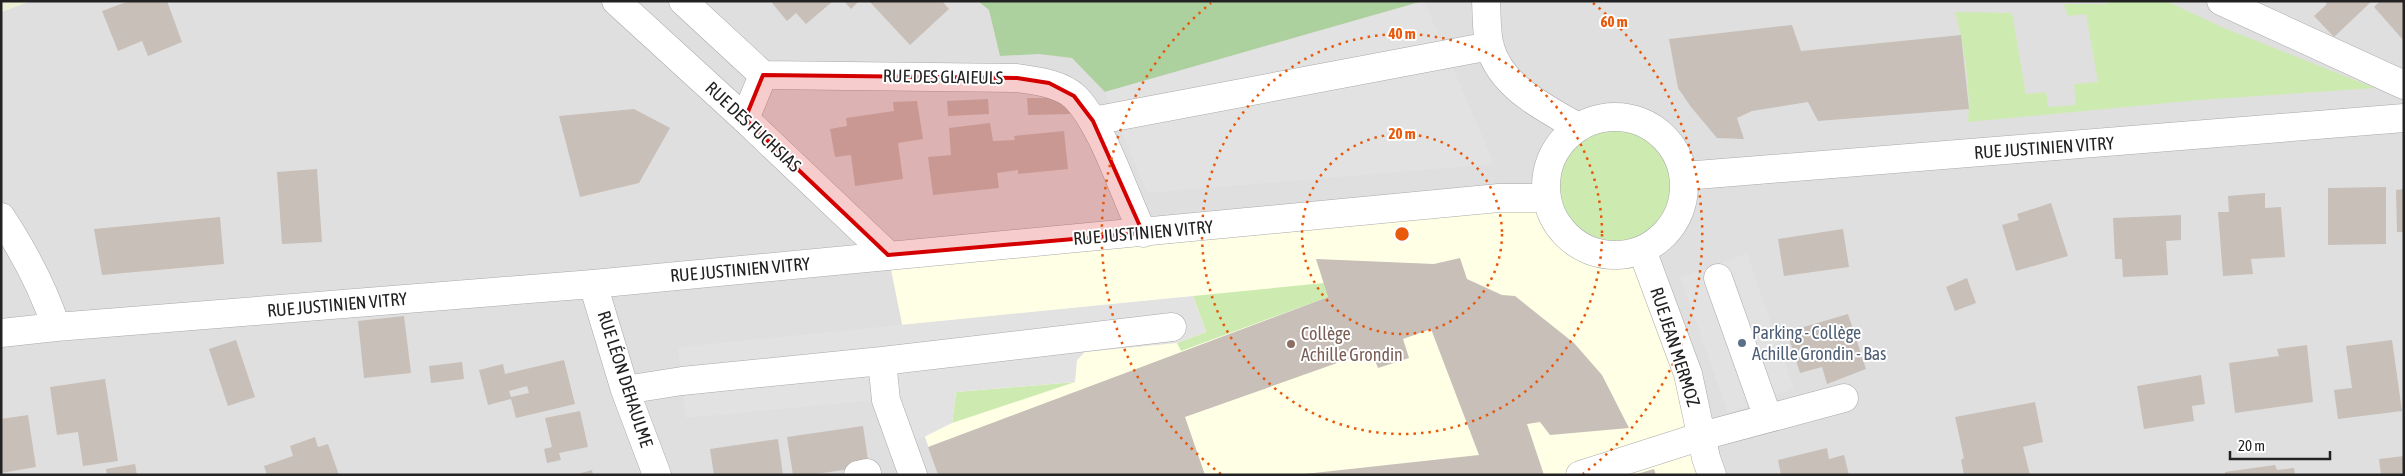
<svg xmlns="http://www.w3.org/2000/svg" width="2405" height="476" font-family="'Asap Condensed',sans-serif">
	<rect width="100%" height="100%" fill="#f2efe9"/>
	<path fill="#e0dfdf" d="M31,1h2373v474h-2403v-463z"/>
	<path fill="#ffffe5" d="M1547,198l95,52 74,225h-778l-13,-38 -37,-182z"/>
	<path fill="#eef0d5" d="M1,1h30l-30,11z"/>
	<path fill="#cdebb0" d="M2107,1h59l58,27 151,60 -176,12 -231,22c3,-35 -4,-76 -13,-110l57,1 14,81 20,-2 2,15 28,-2 -2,-21 24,-2 -12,-68 -18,2 -4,-12h43z
		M1546 186a69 69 0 1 1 138 0a69 69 0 1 1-138 0Z
		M1324,283l4,14 -147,54 -4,-8 29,-11 -13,-36z
		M1075,382l-123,41 4,-31z"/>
	<path fill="#add19e" d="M978,1h445l-318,91 -33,-34 -33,-4 -39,2 -11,-46z"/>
	<path fill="#e2e2e2" d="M1424,1l70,163 -347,29 -42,-101z
		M1747,254l47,135 -66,24 -48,-136z
		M1193,296l13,36 -29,11 -92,9 -8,8 -2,22 -119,10 -4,31 -28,14 -30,11 -19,-48 -189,18 -8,-71z"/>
	<path fill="#c7bfb8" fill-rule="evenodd" d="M129,1h38l15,41 -34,14 -6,-15 -24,10 -16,-40z
		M774,1h57l1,1 -26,22 -10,-11 -9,8 -15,-18z
		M844,1h15l-8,8z
		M869,1h73l7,8 -39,36z
		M2324,1h48l-38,36 -20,-21 13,-12z
		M2380,1h24v40l-30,-34z
		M1792,25l9,26 160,-16 8,74 -151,12 -10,-19 -56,9 -15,7 7,21 -27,-1 -26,-31 -13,-19 -9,-49z
		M1027,98h36l7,16 -42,1z
		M988,99l1,15 -41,2 -1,-15z
		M917,101l6,38 -25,4 5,36 -48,7 -4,-31 -16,2 -5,-28 17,-3 -1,-8 48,-7 -1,-9z
		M634,109l36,19 -31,55 -59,14 -21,-81z
		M990,123l3,18 22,-1 -1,-4 50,-5 4,38 -50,5v-4l-21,3 2,15 -66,7 -5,-38 23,-2 -2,-27z
		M317,169l5,73 -40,2 -5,-72z
		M2386,187v57l-58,1v-57z
		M2404,189v43h-7l-1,-42z
		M2265,193v15l16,-1 4,50 -34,2 2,15 -30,2 -5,-64h11l-1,-16z
		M2051,203l17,53 -52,15 -14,-46 17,-5 -2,-6z
		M2181,215v25l-15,1 2,34 -45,2 -1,-18h-7l-2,-41z
		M220,217l4,47 -122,11 -8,-46z
		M1843,229l6,38 -65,9 -6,-37z
		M1460,258l7,21 35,16 13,1 59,47 28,32 27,53 -79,7 -10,-13 -13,2 17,51h-249l184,-20 -48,-126 -28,10 6,19 -31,10 -7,-17 -186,66 20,58h-267l-10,-28 400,-150 -12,-38 118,5z
		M1967,278l9,25 -21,8 -9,-24z
		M1848,314l18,55 -39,15 -5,-17 -22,6 -13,-41z
		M404,316l7,57 -47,5 -6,-57z
		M236,340l19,57 -27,9 -19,-57z
		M2392,340l10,71 -64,8 -4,-29 18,-2 -6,-42z
		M2307,345l6,57 -78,11 -6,-50 50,-7 -2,-7z
		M564,360l11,44 -59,14 -5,-19 -23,6 -9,-35 24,-6 2,10zM527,386l2,7 -18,4 -2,-6z
		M462,362l2,17 -33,4 -2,-17z
		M2201,375l4,29 -13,2 2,15 -50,8 -7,-43z
		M105,379l13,82 -35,5 -5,-34 -21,3 -7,-48z
		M2035,402l8,40 -20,5 7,28h-66l-3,-15 3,-2 -9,-41z
		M580,411l8,36 -29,6 2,7 -14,3 -3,-14 8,-2 -7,-29z
		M28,415l8,52 -35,6v-54z
		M863,426l6,40 -59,9h-17l-6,-38z
		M315,437l3,10 10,-3 11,31h-72l-3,-9 29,-10 -3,-10z
		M778,439l5,36h-69l-4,-26z
		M1827,448l2,11 15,-4 5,20h-68l-3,-15z
		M2404,456v19h-23l-2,-16z
		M135,464l2,11h-30l-1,-6z
		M2275,465l2,5 17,-2 1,7h-70v-3z
		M1654,469l2,6h-19v-1z
		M592,470l1,5h-15v-1z"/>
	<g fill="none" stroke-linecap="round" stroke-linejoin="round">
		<defs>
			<path id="minor" d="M616,1l129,118 143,136
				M683,1l80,74 254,3c19,3 43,5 58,19 28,28 49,98 68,136
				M1486,1c1,15 0,32 4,46 11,40 55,61 88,80
				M2221,1l183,84
				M1546 186a69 69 0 1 1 138 0a69 69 0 1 1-138 0Z
				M745,119l18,-44
				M1093,121l397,-75
				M1684,176l720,-58
				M1,217c23,35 42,70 55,110l537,-43 906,-86h48
				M1642,250l46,124 18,84 6,17
				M1718,278l50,140
				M593,284l32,106 32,85
				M1,333l55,-6
				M882,361l4,39 27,75
				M625,390l57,-9 200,-20 290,-34
				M858,475l9,-2
				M1580,475l122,-39 142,-38"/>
		</defs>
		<use href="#minor" stroke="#a9a9a9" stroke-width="29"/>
		<use href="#minor" stroke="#fff" stroke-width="28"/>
	</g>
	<path fill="#d40000" fill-opacity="0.2" stroke="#d40000" stroke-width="4" stroke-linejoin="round" d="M763,75l254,3 32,5 25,13 19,25 50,112 -255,22 -143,-136z"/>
	<g fill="none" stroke="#e8590c" stroke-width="2.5" stroke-dasharray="2.5 5">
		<circle cx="1402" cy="234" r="100"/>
		<circle cx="1402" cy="234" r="200"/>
		<path d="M1221 474A300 300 0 0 1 1211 3M1593 3A300 300 0 0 1 1583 474"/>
	</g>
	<circle fill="#5c6f8a" stroke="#fff" stroke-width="2" cx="1742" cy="343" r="5"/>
	<circle fill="#8d6e63" stroke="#fff" stroke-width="2" cx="1291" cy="344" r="5"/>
	<g text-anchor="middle" stroke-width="4" stroke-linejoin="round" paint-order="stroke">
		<g font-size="18" fill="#222" stroke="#fff">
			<text transform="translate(943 77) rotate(1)" y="6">RUE DES GLAIEULS</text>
			<text transform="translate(753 127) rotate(43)" y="6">RUE DES FUCHSIAS</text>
			<text transform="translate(2044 148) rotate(-4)" y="6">RUE JUSTINIEN VITRY</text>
			<text transform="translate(1143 233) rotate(-5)" y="6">RUE JUSTINIEN VITRY</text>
			<text transform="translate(740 270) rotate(-5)" y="6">RUE JUSTINIEN VITRY</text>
			<text transform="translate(337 305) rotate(-5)" y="6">RUE JUSTINIEN VITRY</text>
			<text transform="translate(1675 347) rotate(72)" y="6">RUE JEAN MERMOZ</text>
			<text transform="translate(625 379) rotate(72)" y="6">RUE LÉON DEHAULME</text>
		</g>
		<g font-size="18" fill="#4e5e75" stroke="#fff" text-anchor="start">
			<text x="1752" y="339">Parking - Collège<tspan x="1752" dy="21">Achille Grondin - Bas</tspan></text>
		</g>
		<g font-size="18" fill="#785e54" stroke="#fff" text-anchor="start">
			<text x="1301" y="340">Collège<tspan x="1301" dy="21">Achille Grondin</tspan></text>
		</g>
	</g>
	<circle cx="1402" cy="234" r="8" fill="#e8590c" stroke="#fff" stroke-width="2.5"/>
	<g font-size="15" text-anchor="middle" font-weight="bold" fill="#e8590c" stroke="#fff" stroke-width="4" stroke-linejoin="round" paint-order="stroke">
		<text x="1614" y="27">60 m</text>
		<text x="1402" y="39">40 m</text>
		<text x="1402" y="139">20 m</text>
	</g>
	<rect width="2405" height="476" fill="none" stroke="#222222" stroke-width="5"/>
	<path d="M2230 451v8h100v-8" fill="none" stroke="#222222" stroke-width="2.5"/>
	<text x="2238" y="451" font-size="15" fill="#222222" stroke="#ffffff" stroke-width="4" paint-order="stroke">20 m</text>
</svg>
